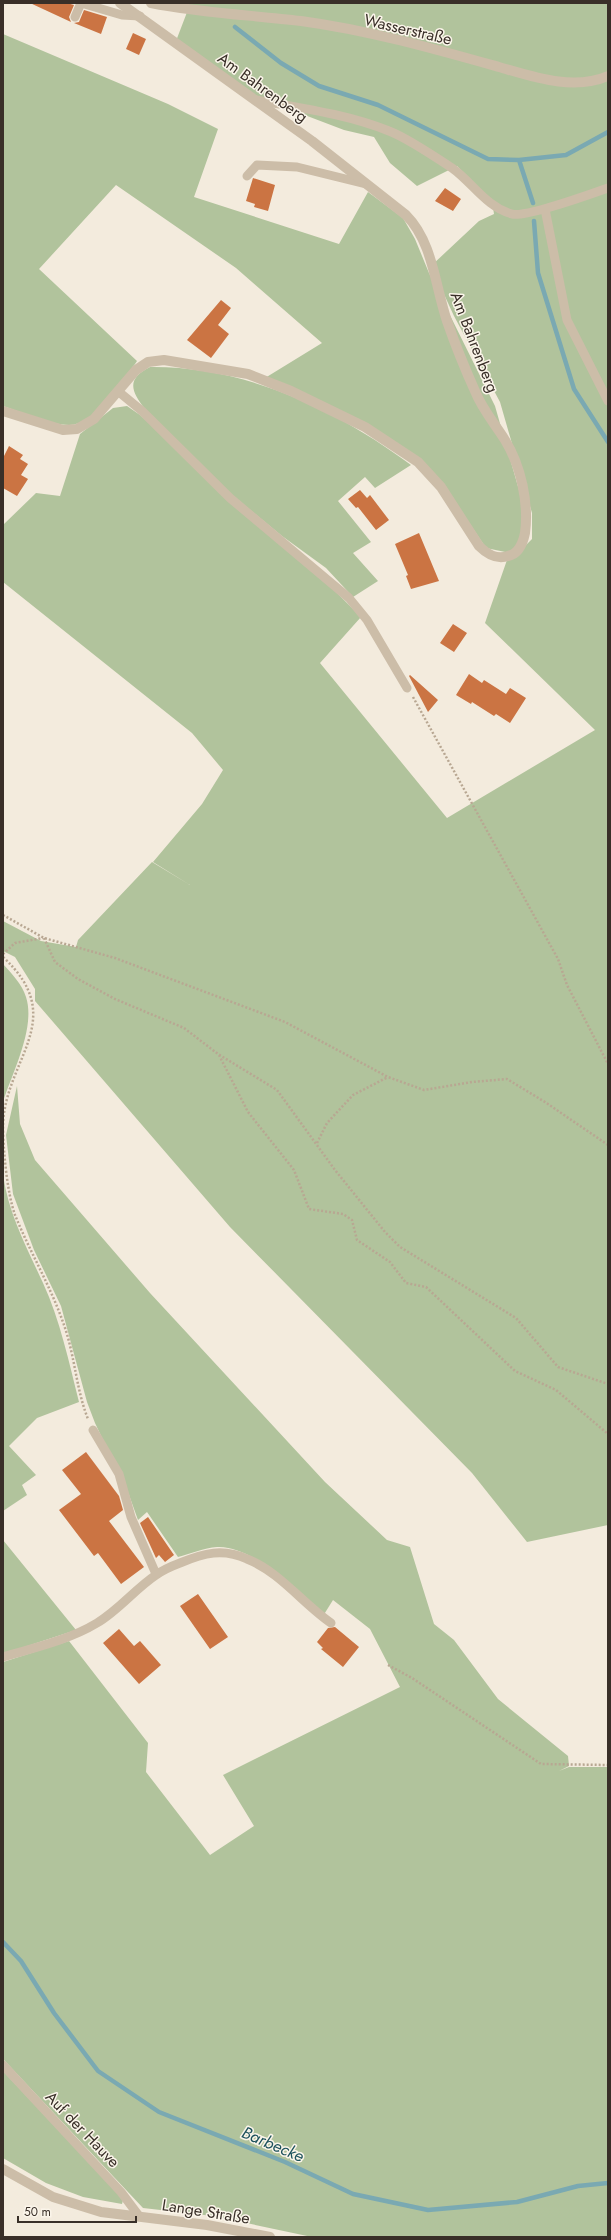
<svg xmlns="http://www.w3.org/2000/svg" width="611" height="2240" font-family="Jost,sans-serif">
	<rect width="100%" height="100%" fill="#f3ebdd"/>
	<path fill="#b1c39c" d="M170,3h438v1522l-81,17 -55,-69 -242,-246 -195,-226v-12l-20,-32 -12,-6v-30l38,20 35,6 2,-7 74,-78 38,23 -37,-23 49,-58 21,-34 -31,-37 -189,-151v-57l33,-32 24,3 20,-62 33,-26 14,-2 13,9 184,165 37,37 -41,46 127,155 148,-88 -110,-107 22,-63 10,-6 15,-15v-26l-32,-111 -46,-86 -23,-50 48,-45 15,-7 -2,-13 -35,-35 -40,20 -27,-23 -16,-26 -30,-7 -97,-37 -71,-52 13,-34z
		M3,34l165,70 50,25 -24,68 145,47 29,-52 35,26 12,21 14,34 66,133 32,112v21l-17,14 -24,-5 -45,-67 -45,-36 -131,-67 57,-35 -86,-75 -120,-83 -77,84 98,92 -2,3c-14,18 -41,62 -66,61 -18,0 -48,-13 -66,-19z
		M150,367c95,-1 186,42 261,98l-36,23 -10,-11 -27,24 33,41 -18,11 25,28 -25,16 -27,-29 -44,-32 -50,-41 -87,-86c-14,-18 -19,-30 5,-42z
		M3,964c9,10 19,20 23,33 10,31 -14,76 -23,105z
		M17,1086l3,38 15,36 115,133 175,189 62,58 23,7 24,77 20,16 44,59 70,57 1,10 -10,5 10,-4h39v470h-296l-99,-21 -70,-8 -140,-149v-397l66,-21 79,102 -2,29 64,83 44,-29 -31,-51 177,-88 -30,-58 -37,-29 -10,16c-25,-24 -70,-71 -106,-69 -13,1 -27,7 -39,10l-31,-45 -9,8 -9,-25 -34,-72 -8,-21 -26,-96 -27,-56 -21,-56 -7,-59z
		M3,1175c6,40 23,71 40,108 17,37 26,79 36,119l-42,16 -28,28 27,29 -14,10 5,10 -24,16z
		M3,1540l73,90 -73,24z
		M3,2071l112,119 8,10 -1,4 -39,-7 -37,-14 -43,-25z"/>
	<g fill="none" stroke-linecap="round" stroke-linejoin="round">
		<path stroke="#7aa9b2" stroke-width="4.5" d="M235,27l46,36 38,23 59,19 110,54 31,1 47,-5 42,-23
			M519,160l14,43
			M534,221l4,52 36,116 34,53
			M3,1942l18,19 33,52 44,58 61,41 126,50 68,32 75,16 89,-8 61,-16 30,-3"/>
	</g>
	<path fill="#cb7443" d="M30,3h37l7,2 -5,12 2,5z
		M84,10l23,7 -6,17 -27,-11 5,-1z
		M133,33l13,6 -7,16 -13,-6z
		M253,178l22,7 -7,26 -14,-4 1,-3 -9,-3z
		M445,188l16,11 -8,12 -18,-10z
		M221,300l10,8 -13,17 11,9 -18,24 -24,-18z
		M9,446l14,9 -3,4 8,5 -7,11 7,4 -11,17 -14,-8v-30z
		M360,490l7,8 3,-3 19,25 -13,10 -18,-23 -2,1 -8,-9z
		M419,533l20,48 -28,8 -5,-13 2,-1 -13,-31z
		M453,624l14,9 -13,19 -14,-9z
		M469,674l13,9 2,-3 22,14 4,-6 16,10 -16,25 -14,-9 -2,2 -22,-14 -1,2 -15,-9z
		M410,675l28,25 -10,12 -19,-36z
		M86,1452l33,44 4,14 -14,11 35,46 -23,17 -23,-31 -4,3 -35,-46 22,-16 -19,-24z
		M148,1517l26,38 -9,7 -6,-7 -3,3 -16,-35z
		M198,1594l30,43 -18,12 -30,-43z
		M335,1627l24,20 -16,20 -22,-18 2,-1 -6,-6 11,-14z
		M119,1629l15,17 6,-5 21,24 -22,19 -36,-41z"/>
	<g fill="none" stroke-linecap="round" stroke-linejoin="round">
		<path stroke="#b8a792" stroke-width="2.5" stroke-dasharray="2 2" stroke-linecap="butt" d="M413,697l145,262 9,26 41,79
			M3,915l41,23 71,20 170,64 103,55 36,13 48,-8 35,-3 38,23 63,43
			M44,938l11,24 23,17 37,20 69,29 34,26 59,36 58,80 50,62 15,15 116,71 42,49 50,17
			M3,954l12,-11 28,-5
			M3,957c67,62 2,102 0,168 0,23 4,68 12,90 15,37 36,72 49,110 11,31 12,64 24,94
			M219,1055l29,57 46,58 15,39 34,5 9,6 5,20 33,22 16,21 20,4 89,84 41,19 52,44
			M317,1143l10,-20 26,-28 35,-18
			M388,1665l24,13 129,86 67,1"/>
		<path stroke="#ccbda8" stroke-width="9" d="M75,17l6,-14 41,12 18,1
			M256,100c44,8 91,14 133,31 16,6 48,27 63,37 20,14 34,39 60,46 13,4 79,-20 96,-26
			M247,176l10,-11 40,2 69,17
			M545,209l22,111 41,81
			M119,392l23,19 88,87 119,100 18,22 40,68
			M93,1430l26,44 12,43 25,57
			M3,1657c31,-9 66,-17 94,-34 22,-13 38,-34 59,-48 7,-5 16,-9 24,-12 24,-10 43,-15 67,-4 33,13 56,45 84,64
			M3,2065l118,127 18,24"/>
		<path stroke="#ccbda8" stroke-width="10" d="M151,3c50,10 100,12 150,18 67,9 134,28 198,46 35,10 74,24 109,9
			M3,411l60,19 14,-1 17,-10 42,-49 12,-8 16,-2 84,14 43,17 74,36 53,35 23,25 38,59c8,8 17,14 29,10 10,-2 15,-13 17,-23 4,-30 -4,-67 -20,-93 -10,-16 -23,-31 -30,-49 -10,-22 -20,-47 -28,-70 -12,-35 -14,-79 -41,-106l-94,-74 -192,-138"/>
		<path stroke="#ccbda8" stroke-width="10" d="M3,2169l50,28 48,15 106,13 63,12"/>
	</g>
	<g text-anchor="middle" stroke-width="3" stroke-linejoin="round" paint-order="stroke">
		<g font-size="16" fill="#392f28" stroke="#fbf5ea">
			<text transform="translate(408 29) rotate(13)" y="6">Wasserstraße</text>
			<text transform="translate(263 87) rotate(36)" y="6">Am Bahrenberg</text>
			<text transform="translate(475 342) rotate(69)" y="6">Am Bahrenberg</text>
			<text transform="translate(83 2129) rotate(46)" y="6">Auf der Hauve</text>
			<text transform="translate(206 2211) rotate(9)" y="6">Lange Straße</text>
		</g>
		<g font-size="17" font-style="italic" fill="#1c515c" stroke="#fbf5ea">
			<text transform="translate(273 2144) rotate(23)" y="6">Barbecke</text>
		</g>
	</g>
	<rect width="611" height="2240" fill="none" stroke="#392f28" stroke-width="8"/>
	<path d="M18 2216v6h118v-6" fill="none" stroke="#392f28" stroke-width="2"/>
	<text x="24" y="2216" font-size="12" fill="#392f28" stroke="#fbf5ea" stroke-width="3" paint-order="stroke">50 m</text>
</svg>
